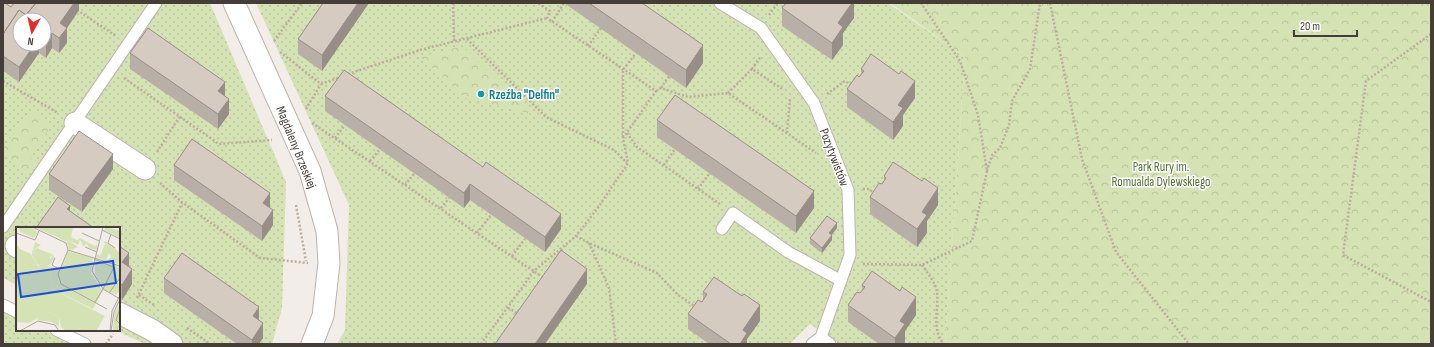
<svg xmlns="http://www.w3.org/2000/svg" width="1434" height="347" font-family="'Sofia Sans Condensed',sans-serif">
	<defs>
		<pattern id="grass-dots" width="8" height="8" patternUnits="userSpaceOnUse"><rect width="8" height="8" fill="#d5e3b4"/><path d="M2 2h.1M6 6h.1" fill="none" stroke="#b8c49b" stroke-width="1.8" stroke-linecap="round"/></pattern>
		<pattern id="park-crowns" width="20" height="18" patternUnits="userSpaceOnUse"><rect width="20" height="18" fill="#d5e3b4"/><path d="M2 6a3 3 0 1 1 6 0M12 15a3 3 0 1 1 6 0" fill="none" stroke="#b8c49b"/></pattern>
	</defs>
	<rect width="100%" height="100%" fill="#f2ede8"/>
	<path fill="url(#grass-dots)" fill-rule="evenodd" d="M3,3h207l76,179 -4,126 -10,36h-127l-30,-14h4v-102h-102v57l-14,-7zM20,20h24v24h-24z
		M256,3h632l77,54 -20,287h-106l-29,-20 -20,20h-453l8,-14 4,-125z
		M3,311l14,7v12h26l29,14h-69z"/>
	<path fill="url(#park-crowns)" d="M890,3h541v341h-486l20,-287z
		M459,47l8,3 64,64 -65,-16 -46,-41z
		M31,110l21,15 -22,32 8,6 -8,11 -27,-19v-7z"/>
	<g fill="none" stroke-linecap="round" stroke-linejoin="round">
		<defs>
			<path id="lane" d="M720,3l41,25 53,75 34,87 2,65 -29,82 -9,7
				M3,227l153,-224
				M722,229l11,-16 55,39 52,28
				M3,305l14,7
				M56,330l29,14
				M821,337l9,7"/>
			<path id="street" d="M234,3l76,168 17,60 2,32 -6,53 -11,28
				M75,123l70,46
				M16,246l1,1
				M119,313l33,17 20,14"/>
		</defs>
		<use href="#lane" stroke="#bdb4ab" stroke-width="13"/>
		<use href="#street" stroke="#bdb4ab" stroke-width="23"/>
		<path stroke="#bdad9e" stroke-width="2.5" stroke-dasharray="2 2" stroke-linecap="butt" d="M453,3l1,39
			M1050,3l32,156 34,93 73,92
			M1310,3l1,1
			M77,10l39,26
			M769,15l9,-12
			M552,22l12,-19
			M1431,34l-65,47 -23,174 88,47
			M467,39l79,78 68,33 13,13
			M274,41l28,-38
			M588,46l13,-18
			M280,52l41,32 20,-7
			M752,69l9,-13
			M348,74l72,-24 127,-32
			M124,78l95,66 53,-4
			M3,81l55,32
			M661,88l8,-12
			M656,91l5,-3 27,9 40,-4 88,60
			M728,93l24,-24 32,21
			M827,94l18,-13 8,5
			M306,109l15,-25
			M312,123l232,155
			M627,133l10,14 83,57
			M787,133l3,-35
			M623,137v-67l13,-17
			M335,138l10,-13
			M157,152l23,-36
			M370,161l10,-12
			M664,165l11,-16
			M987,171l5,-16 8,-7 9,-23 3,-24 18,-32 10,-66
			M160,183l23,20 77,55 48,5
			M405,185l9,-11
			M698,189l11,-15
			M863,189h5l7,4
			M296,205l10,56
			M441,208l8,-10
			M477,233l14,-18
			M576,236l13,7 68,30 21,22 18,12
			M589,243l20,45 7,56
			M512,256l13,-17
			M863,264l59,1 50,-24 15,-70 -9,-56 -18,-54 -39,-58
			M922,265c5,7 14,19 15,27 2,17 -6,38 7,52
			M139,295l15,10
			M137,298l45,-95
			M508,308l11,6
			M187,328l23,16
			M106,344l7,-10
			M481,344l53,-73 42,-35 21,-27 31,-46 -5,-25 33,-47 -109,-73 3,-7 -12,-8"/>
		<use href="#lane" stroke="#fff" stroke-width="11"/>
		<use href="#street" stroke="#fff" stroke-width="21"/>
	</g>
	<path fill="#b8afa6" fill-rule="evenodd" d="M79,3v7l-12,18v15l-8,10 -7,-5 -6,10 -7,-5 -20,29 -16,-11v-66l8,2zM44,20v24h-24z
		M323,3h46l-47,68 -24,-17v-15z
		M564,3h78l61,60 -17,25z
		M854,3v15l-11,15v12l-11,15 -50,-34v-18z
		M130,53l95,43 4,18 -11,15 -88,-60z
		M861,69l54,29 -12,17v11l-10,14 -46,-33v-18l12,-12 2,-3z
		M325,96l236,133 -16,23 -75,-52 -6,8 -139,-97z
		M657,120l157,88 -18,25 -139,-96z
		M174,165l96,42 3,18 -11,16 -88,-61z
		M113,169l-31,43 -33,-22v-16z
		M884,176l38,5 16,24 -11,16v12l-10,14 -47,-33v-17l14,-16z
		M837,228l-5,7v5l-10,13 -12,-9v-6z
		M119,246l10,21 3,17 -10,16 -3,-2z
		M164,278l95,42 4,18 -4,6h-22l-73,-51z
		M862,285l54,30 -11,16v11l-1,2h-25l-31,-22v-17l12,-12 2,-3z
		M703,292l57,29 -13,18v5h-38l-21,-15v-15l14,-12 1,-2z"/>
	<path fill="#968e87" d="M74,3h5v7l-12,18v15l-8,10 1,-30z
		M358,3h11l-47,68v-16z
		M852,3h2v15l-11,15v12l-11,15v-17l6,-20z
		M52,33v15l-6,10v-15z
		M35,44h4v9l-20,29v-15z
		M703,45v18l-17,25v-18z
		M915,81v17l-12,17v11l-10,14v-18l5,-17z
		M225,82v15l-7,-6z
		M229,99v15l-11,15v-15z
		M113,154v15l-31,43v-16z
		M470,184v16l-6,8v-15z
		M938,188v17l-11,16v12l-10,14v-18l5,-17z
		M814,191v17l-18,25v-17z
		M270,193v15l-7,-5z
		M70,206v15l-3,-12z
		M273,210v15l-11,16v-15z
		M561,214v15l-16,23v-15z
		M837,223v5l-8,10v-5z
		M832,235v5l-10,13v-5z
		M129,253v15l-7,-6z
		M132,269v15l-10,16v-15z
		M587,269v15l-42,60h-10z
		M916,297v18l-11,16v11l-1,2h-9v-6l5,-17z
		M760,305v16l-13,18v5h-7l3,-14z
		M259,307v15l-6,-6z
		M263,323v15l-4,6h-7v-4z"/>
	<path fill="#d6cbc1" stroke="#968e87" d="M5,3l6,4 3,-4h22l-10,12 -7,-5 -16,24v-29z
		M36,3h38l-14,20 7,5 -8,10 -7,-5 -6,10 -2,-1v-22h-24v24h15l-16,23 -16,-11v-22l16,-24 7,5z
		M323,3h35l-36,52 -24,-16z
		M589,3h53l61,42 -17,25z
		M786,3h66l-14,20 5,4 -11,16 -50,-35z
		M148,28l77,54 -7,9 11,8 -11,15 -88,-61z
		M871,54l28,20 2,-3 14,10 -17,24 5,3 -10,14 -46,-33 10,-14 2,2 5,-6 -3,-2z
		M344,70l139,97 3,-5 75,52 -16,23 -75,-53 -6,9 -139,-97z
		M675,95l139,96 -18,25 -139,-96z
		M79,131l34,23 -31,42 -33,-22z
		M192,139l78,54 -7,10 10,7 -11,16 -88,-61z
		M893,162l29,19 2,-3 14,10 -16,24 5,3 -10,14 -47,-32 9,-14 3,1 4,-6 -2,-2z
		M58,197l12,9 -3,3 27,19h-58z
		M827,216l10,7 -8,10 3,2 -10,13 -12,-10z
		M119,246l10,7 -7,9 10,7 -10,16 -3,-2z
		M561,250l26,19 -52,75h-40z
		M182,253l77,54 -6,9 10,7 -11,17 -88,-62z
		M872,271l28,20 2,-4 14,10 -16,24 5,3 -10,14 -47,-33 9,-13 3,1 5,-6 -3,-2z
		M714,277l28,19 2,-2 16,11 -17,25 4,3 -7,11h-9l-43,-30 10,-14 4,2 5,-8 -4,-2z"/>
	<circle fill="#0f9aa8" stroke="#fff" stroke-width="1.5" cx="481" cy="94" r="4"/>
	<g text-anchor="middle" stroke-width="3" stroke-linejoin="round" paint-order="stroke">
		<g font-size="13" font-weight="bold" fill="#0d838f" stroke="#fff" text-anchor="start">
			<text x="489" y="99">Rzeźba "Delfin"</text>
		</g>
		<g font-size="13" fill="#453d37" stroke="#fff">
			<text transform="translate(297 147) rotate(68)" y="5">Magdaleny Brzeskiej</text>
			<text transform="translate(835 157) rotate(69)" y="5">Pozytywistów</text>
		</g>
		<g font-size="13" fill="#527130" stroke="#fff">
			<text x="1161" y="171">Park Rury im.<tspan x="1161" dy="15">Romualda Dylewskiego</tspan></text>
		</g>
	</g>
	<g transform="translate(16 227)">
		<rect width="104" height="104" fill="#f2ede8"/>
		<path d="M2,0h12l8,5 -4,6 -14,-6zM17,0h40l-2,10 6,3 3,-2 15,8 2,-2v6l-8,-2 -2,-4 -4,2 -3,-6 -2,5 -10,-5 10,7 -6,3 -4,-1 -1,-8zM90,0l14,4v7l-16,-8zM90,14l14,12 -2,11 -11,-3 4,-4 -2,-4 -3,8 -10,-4 1,-3 3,2 5,-12 -2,-2zM19,15l6,3 -8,5 1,7 14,5 4,-5 -2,-4 3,2 2,3 -5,7 -8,2 -5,-3 -5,-9v-3zM52,24l25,7 -2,15 12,18 -10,18 -41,-20 -2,-23 10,3zM79,33l25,7v23l-4,5 -13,-6 -8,-15zM104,77v27h-7l2,-19zM32,85l11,5v10l-7,-5 -15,-2 3,-5z" fill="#d5e3b4"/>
		<path d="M51,0l4,5 -5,3v7l-7,-4zM0,17l4,5 11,5 7,12h12l2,23 53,27 -9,15h-31l-4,-4 -2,-10 -11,-5 -19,11 -13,-1z" fill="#d5e3b4"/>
		<path d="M21,21l14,6 -2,10 -15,-7 -1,-6z" fill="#d5e3b4"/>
		<path fill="none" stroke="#ada7a1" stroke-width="1" d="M16,0l34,16 2,7 52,16M87,0l-11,44 11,18 17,10M86,3l18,9M0,6l19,7 4,-9M66,6l17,8M95,7l-3,9 7,5M69,20l12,5M52,23l-10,24 3,10 46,25M39,31l-3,7 7,4M78,32l19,8M87,62l11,-22M93,66l11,-15M79,75l8,-13M104,82l-4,11 4,4M4,104l18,-10 17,4 4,6M94,104l2,-20 8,-16M95,104l3,-19 6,-13"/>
		<path fill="#1d4ed8" fill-opacity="0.15" stroke="#1d4ed8" stroke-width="2" d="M97,34l3,22 -95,14 -3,-23z"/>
		<rect width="104" height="104" fill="none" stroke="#453d37" stroke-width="2"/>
	</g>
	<rect width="1434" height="347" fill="none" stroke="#453d37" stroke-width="8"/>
	<g transform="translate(32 32) rotate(188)"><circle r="19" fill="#ffffff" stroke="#b5b1af"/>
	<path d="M0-3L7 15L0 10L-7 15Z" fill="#e62c2b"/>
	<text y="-6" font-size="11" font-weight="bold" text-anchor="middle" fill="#453d37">N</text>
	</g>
	<path d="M1294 30v6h63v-6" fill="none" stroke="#453d37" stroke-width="2"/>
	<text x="1300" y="30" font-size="12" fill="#453d37" stroke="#ffffff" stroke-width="3" paint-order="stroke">20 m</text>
</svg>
